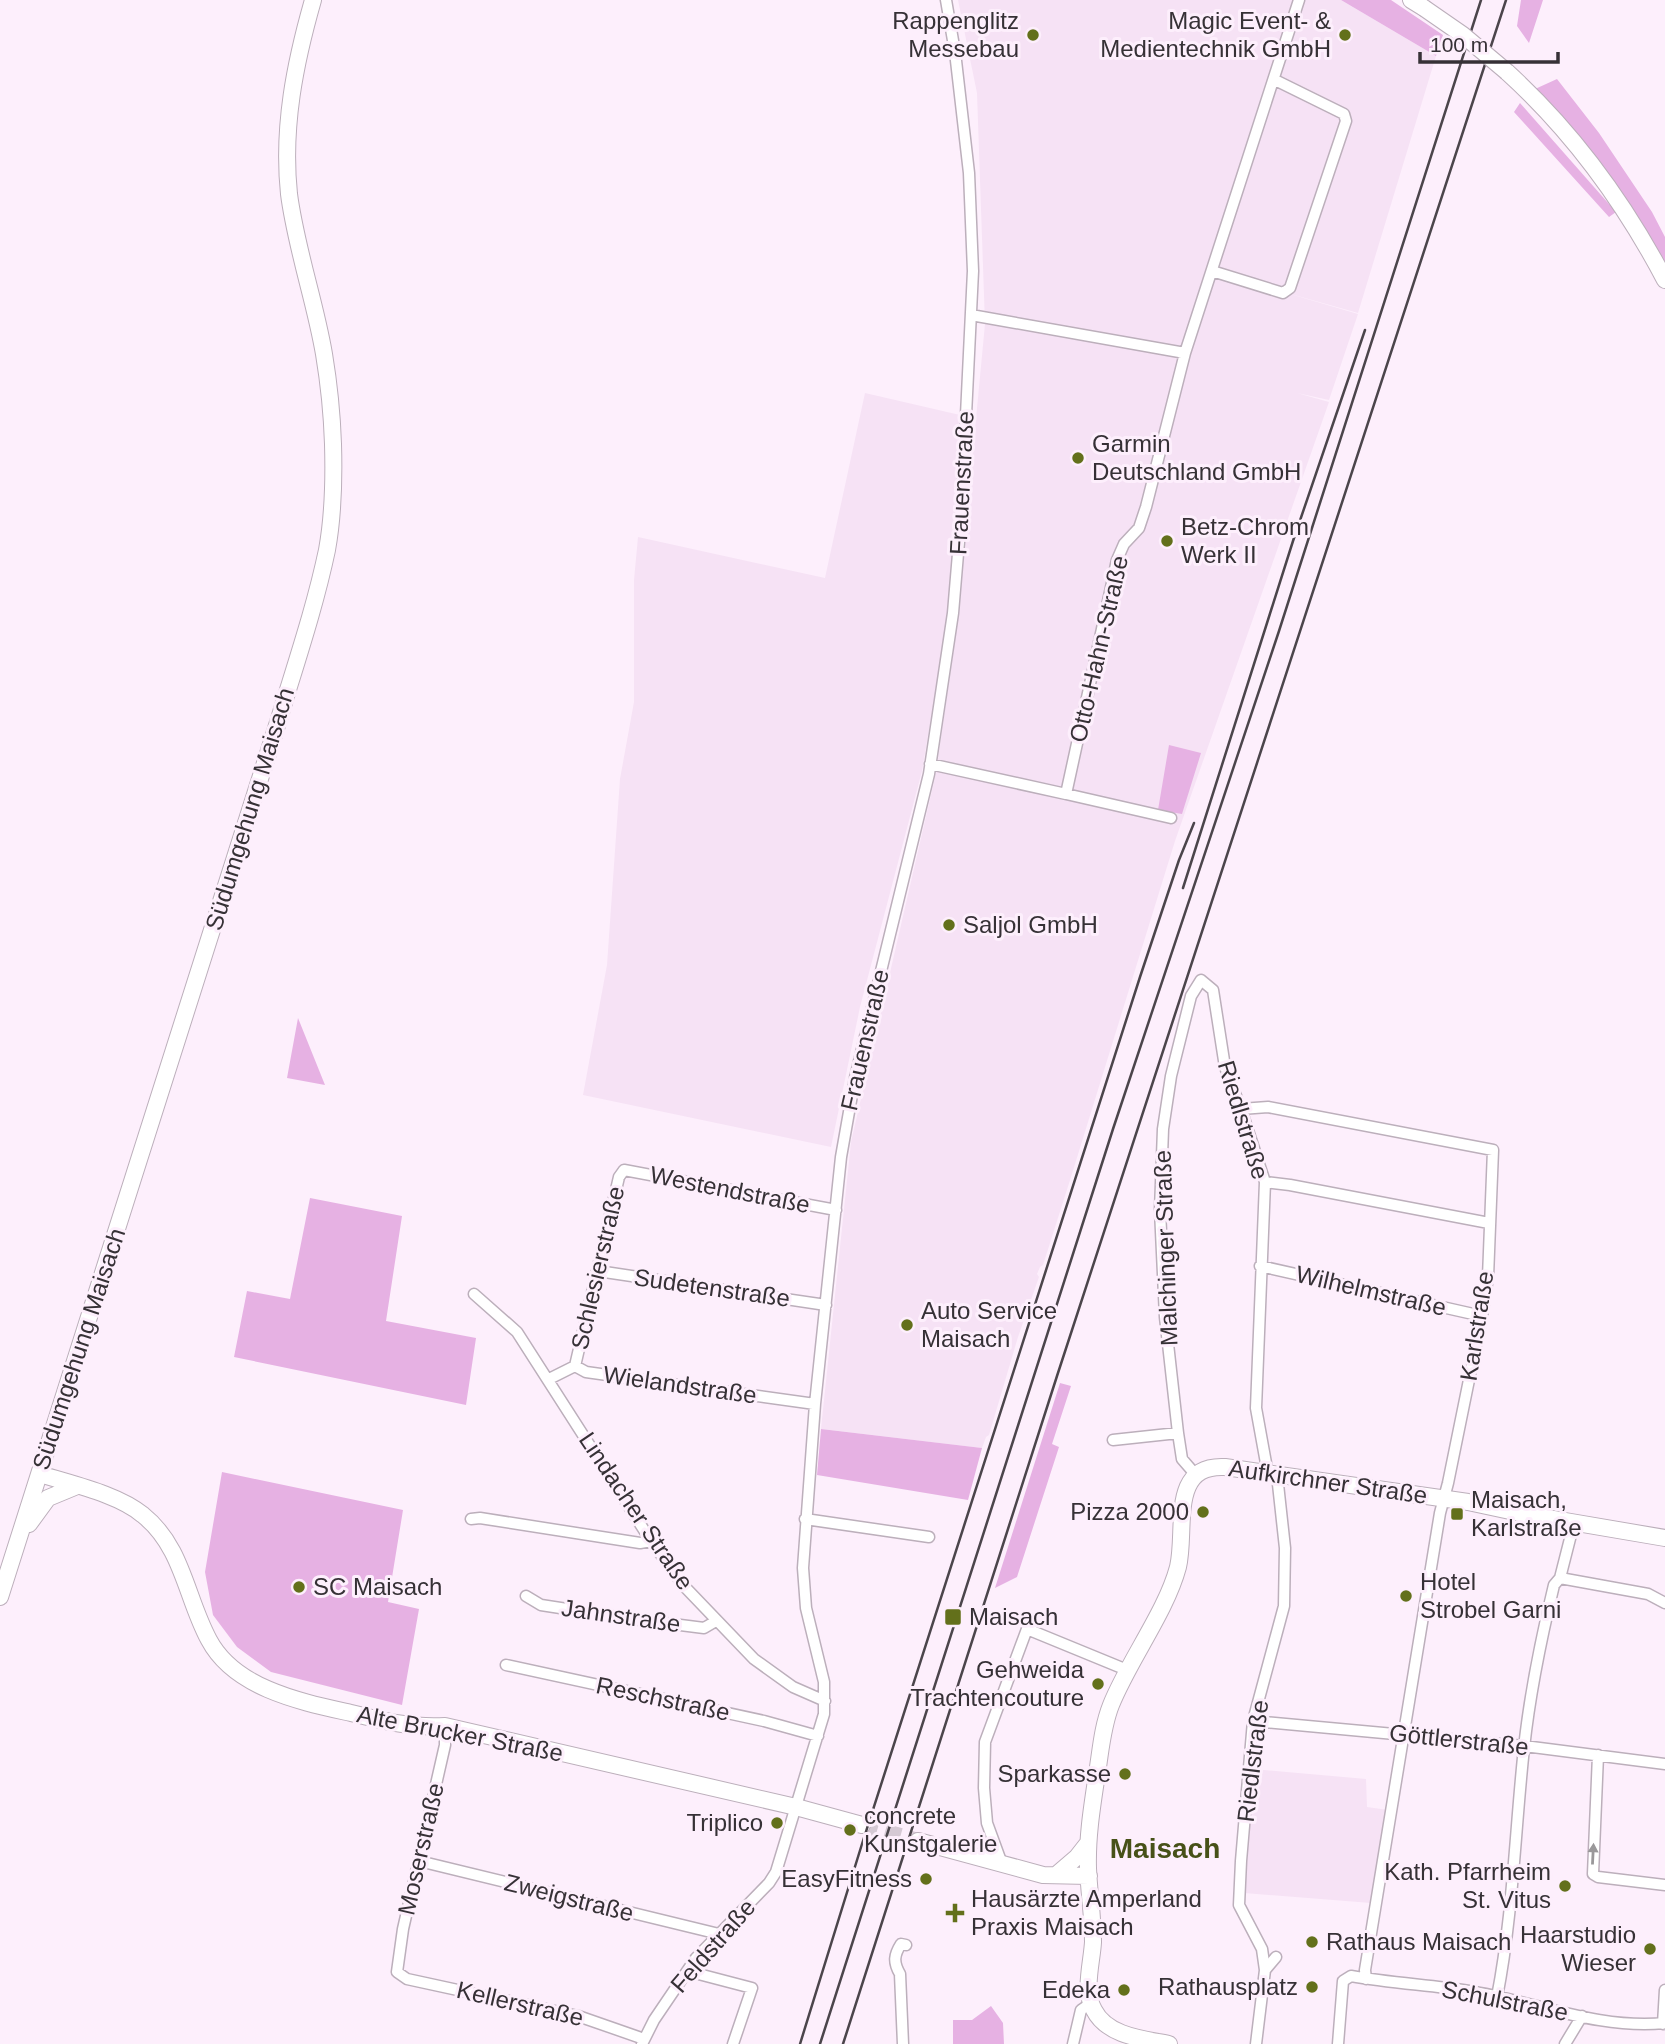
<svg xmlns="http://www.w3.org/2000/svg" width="1665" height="2044" font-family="Helvetica,sans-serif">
	<rect width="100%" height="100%" fill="#fdeffc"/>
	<path fill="#f6e2f5" d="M958,0h383l95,56 -78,257 -78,-22 78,23 -29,86 -32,-7 32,9 -154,439 -104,336 -28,88 -3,2 -3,7 2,3 -21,60 -29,98 -3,2 -4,11 -161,-19 30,-287 85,-369 19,-133 30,-316 -8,-231z
		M865,393l95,22 -4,111 -12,115 -22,130 -62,236 -29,140 -248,-52 24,-130 13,-186 14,-77v-122l4,-43 187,41z
		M1252,1769l114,10 1,28 21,3 -17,93 -127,-10 -2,-5z"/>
	<path fill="#e6b1e3" d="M1341,0h50l52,35 -7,21z
		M1521,0h22l-14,43 -12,-17z
		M1557,79l42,54 53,79 13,25v31l-130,-179z
		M1520,103l96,109 -7,5 -95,-105z
		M1169,745l32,8 -19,61 -24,-4z
		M298,1018l27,67 -38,-7z
		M310,1198l92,18 -16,105 90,17 -10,67 -232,-48 13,-66 43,8z
		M1060,1383l11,3 -19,58 7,3 -42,130 -22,11z
		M821,1429l161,19 -14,52 -151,-25z
		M222,1472l181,38 -15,92 31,7 -17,96 -131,-33 -34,-25 -24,-32 -8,-43z
		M991,2006l12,17 1,21h-51v-24h19z"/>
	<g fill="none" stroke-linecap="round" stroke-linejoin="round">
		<path stroke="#d5c9d4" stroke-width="16" stroke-dasharray="16 8" stroke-linecap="butt" d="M862,1825l56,16"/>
		<defs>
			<path id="street" d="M1212,271l71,22 7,-5 56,-167 -2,-7 -69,-34
				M1185,353l114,-353
				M930,764l136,30 51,-234 7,-16 15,-16 7,-21 39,-154 -214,-38
				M1066,794l105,24
				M1241,1109l27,-2 225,43 -5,127 -6,39 -34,167 -8,30 -75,457 1,9
				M1265,1182l25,3 199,38
				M1260,1266l222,50
				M598,1271l228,34
				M474,1294l43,38 134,209 32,44 71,74 39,28 32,14
				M575,1366l44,-189 5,-7 212,40
				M549,1379l26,-13 11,6 229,32
				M1113,1440l65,-7
				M1195,1474l-13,-15 -4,-26 -13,-116 -5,-107 3,-81 8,-53 20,-80 10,-16 12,10 12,77 16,42 24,73 -9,226 12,66
				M471,1519l9,-1 160,25 11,-2
				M805,1519l124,18
				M1560,1578l88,16 17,9
				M526,1596l15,9 84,13 79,10 12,-7
				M506,1665l258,56 54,15
				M1253,1721l271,25 141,18
				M445,1726v19l-42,184 -6,43 10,7 171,37 66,23
				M1598,1755l-5,119 5,3 67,8
				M419,1861l300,73
				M1002,1864l-15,-41 -3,-35 1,-46 42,-113 100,41
				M1265,1970l11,-13
				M687,1971l65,17 -19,56
				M1497,1997c16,-82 18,-166 27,-249 6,-56 17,-109 30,-163l6,-7 14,-55
				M1663,2024l2,-34
				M642,2044l12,-24 42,-62 73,-75 7,-11 48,-158v-32l-18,-74 -3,-40 12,-164 26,-247 14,-79 74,-304 24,-161 8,-95 12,-247 -4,-98 -14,-121 -9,-52
				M903,2044l-3,-70c-7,-12 -6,-19 1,-30l5,1
				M1073,2044l8,-34 10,-7
				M1256,2044l9,-74 -3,-21 -23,-44 2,-44 12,-140 31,-115 1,-58 -8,-73
				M1338,2044l5,-63 8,-5c39,7 79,9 118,15 64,10 130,39 196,32
				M1565,2044l17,-28"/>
			<path id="secondary" d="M1411,0l13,8
				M1507,72c65,59 117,130 158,208
				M40,1474c31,10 78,20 103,41 40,32 43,83 66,125 26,49 93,62 142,73 32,8 61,15 94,13l351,81 66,18
				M29,1524l19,-26 29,-12
				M0,1597l279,-878c17,-56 36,-112 48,-169 6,-33 7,-72 6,-106 -1,-30 -4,-60 -9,-90 -9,-53 -28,-106 -35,-160 -7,-67 6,-131 24,-194
				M918,1841l125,34 46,1
				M1056,1875l21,-18 11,-14
				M1169,2044c-26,-5 -62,-8 -75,-34 -11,-19 -2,-48 -1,-68 0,-25 -4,-49 -5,-74 -1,-34 5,-67 10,-101 3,-20 5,-42 13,-62 18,-45 55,-93 67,-138 9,-37 -10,-103 47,-100l243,35 56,12 141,24"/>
		</defs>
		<use href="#street" stroke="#bcafbb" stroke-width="13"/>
		<use href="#secondary" stroke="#bcafbb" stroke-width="18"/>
		<use href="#street" stroke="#fff" stroke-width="10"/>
		<use href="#secondary" stroke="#fff" stroke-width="16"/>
		<path stroke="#4b454b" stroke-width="2.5" d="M1183,888l110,-347 72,-211
			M800,2044l62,-200 278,-867 39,-117 15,-37
			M820,2044l293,-915 166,-498 202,-631
			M843,2044l214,-668 449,-1376"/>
		<defs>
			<path id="secondary-bridge" d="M1424,8l39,27 44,37"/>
		</defs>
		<use href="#secondary-bridge" stroke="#bcafbb" stroke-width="18" stroke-linecap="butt"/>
		<use href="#secondary-bridge" stroke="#fff" stroke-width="16"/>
	</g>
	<defs><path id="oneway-solid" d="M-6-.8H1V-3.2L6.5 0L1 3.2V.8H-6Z" transform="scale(1.75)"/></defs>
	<use fill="#9a989a" href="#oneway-solid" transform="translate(1593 1854) rotate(-87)"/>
	<g fill="#63701b" stroke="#fdeffc" stroke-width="2.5">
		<circle cx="1033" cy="35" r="7"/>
		<circle cx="1345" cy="35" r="7"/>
		<circle cx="1078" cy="458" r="7"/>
		<circle cx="1167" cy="541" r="7"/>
		<circle cx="949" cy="925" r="7"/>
		<circle cx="907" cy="1325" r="7"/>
		<circle cx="1203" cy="1512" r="7"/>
		<rect x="1450" y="1507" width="14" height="14" rx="3.5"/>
		<circle cx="299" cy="1587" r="7"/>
		<circle cx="1406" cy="1596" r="7"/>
		<rect x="944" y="1608" width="18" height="18" rx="3.5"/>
		<circle cx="1098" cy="1684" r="7"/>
		<circle cx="1125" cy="1774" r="7"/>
		<circle cx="777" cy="1823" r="7"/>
		<circle cx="850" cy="1830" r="7"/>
		<circle cx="926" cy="1879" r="7"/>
		<circle cx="1565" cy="1886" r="7"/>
		<path d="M951.5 1902.5h7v7h7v7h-7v7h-7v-7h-7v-7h7z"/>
		<circle cx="1312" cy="1942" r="7"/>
		<circle cx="1650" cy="1949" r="7"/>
		<circle cx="1312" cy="1987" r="7"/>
		<circle cx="1124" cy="1990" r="7"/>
	</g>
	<g text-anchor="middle" stroke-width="6" stroke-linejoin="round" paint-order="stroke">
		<g font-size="24" fill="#363136" stroke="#fdeffc" text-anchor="end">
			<text x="1019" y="29">Rappenglitz<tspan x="1019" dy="28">Messebau</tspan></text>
			<text x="1331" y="29">Magic Event- &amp;<tspan x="1331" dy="28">Medientechnik GmbH</tspan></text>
			<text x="1092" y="452" text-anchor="start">Garmin<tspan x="1092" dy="28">Deutschland GmbH</tspan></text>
			<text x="1181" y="535" text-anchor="start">Betz-Chrom<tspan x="1181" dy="28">Werk II</tspan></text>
			<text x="963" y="933" text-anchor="start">Saljol GmbH</text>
			<text x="921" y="1319" text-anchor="start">Auto Service<tspan x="921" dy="28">Maisach</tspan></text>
			<text x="1471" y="1508" text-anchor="start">Maisach,<tspan x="1471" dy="28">Karlstraße</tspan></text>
			<text x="1189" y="1520">Pizza 2000</text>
			<text x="1420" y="1590" text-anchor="start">Hotel<tspan x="1420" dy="28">Strobel Garni</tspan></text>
			<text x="313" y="1595" text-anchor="start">SC Maisach</text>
			<text x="969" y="1625" text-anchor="start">Maisach</text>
			<text x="1084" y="1678">Gehweida<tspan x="1084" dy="28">Trachtencouture</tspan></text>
			<text x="1111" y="1782">Sparkasse</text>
			<text x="864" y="1824" text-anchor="start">concrete<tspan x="864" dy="28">Kunstgalerie</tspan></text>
			<text x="763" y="1831">Triplico</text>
			<text x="1551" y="1880">Kath. Pfarrheim<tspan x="1551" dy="28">St. Vitus</tspan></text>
			<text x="912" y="1887">EasyFitness</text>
			<text x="971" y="1907" text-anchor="start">Hausärzte Amperland<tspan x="971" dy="28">Praxis Maisach</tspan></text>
			<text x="1636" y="1943">Haarstudio<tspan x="1636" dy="28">Wieser</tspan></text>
			<text x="1326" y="1950" text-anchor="start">Rathaus Maisach</text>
			<text x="1298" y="1995">Rathausplatz</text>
			<text x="1110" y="1998">Edeka</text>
		</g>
		<g font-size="24" fill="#363136" stroke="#fdeffc">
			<text transform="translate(962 483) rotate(-87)" y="8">Frauenstraße</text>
			<text transform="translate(1099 649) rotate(-77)" y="8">Otto-Hahn-Straße</text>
			<text transform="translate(250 809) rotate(-73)" y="8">Südumgehung Maisach</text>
			<text transform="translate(865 1040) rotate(-77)" y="8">Frauenstraße</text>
			<text transform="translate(1243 1120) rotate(73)" y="8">Riedlstraße</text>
			<text transform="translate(730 1190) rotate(11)" y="8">Westendstraße</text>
			<text transform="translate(1166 1248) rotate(-92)" y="8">Malchinger Straße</text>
			<text transform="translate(598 1268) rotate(-77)" y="8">Schlesierstraße</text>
			<text transform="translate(712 1288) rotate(8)" y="8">Sudetenstraße</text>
			<text transform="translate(1371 1291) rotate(13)" y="8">Wilhelmstraße</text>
			<text transform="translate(1477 1326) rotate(-81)" y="8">Karlstraße</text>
			<text transform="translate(79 1349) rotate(-72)" y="8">Südumgehung Maisach</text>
			<text transform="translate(680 1385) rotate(8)" y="8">Wielandstraße</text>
			<text transform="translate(1328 1482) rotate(8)" y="8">Aufkirchner Straße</text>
			<text transform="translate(636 1511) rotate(56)" y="8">Lindacher Straße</text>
			<text transform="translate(621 1616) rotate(8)" y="8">Jahnstraße</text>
			<text transform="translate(663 1699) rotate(12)" y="8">Reschstraße</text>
			<text transform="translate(460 1734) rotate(11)" y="8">Alte Brucker Straße</text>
			<text transform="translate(1459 1740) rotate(6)" y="8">Göttlerstraße</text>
			<text transform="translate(1253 1761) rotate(-83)" y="8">Riedlstraße</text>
			<text transform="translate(421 1849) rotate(-77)" y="8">Moserstraße</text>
			<text transform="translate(569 1898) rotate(14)" y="8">Zweigstraße</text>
			<text transform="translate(713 1946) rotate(-49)" y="8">Feldstraße</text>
			<text transform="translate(1505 2001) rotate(11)" y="8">Schulstraße</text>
			<text transform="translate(520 2004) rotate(13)" y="8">Kellerstraße</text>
		</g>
		<g font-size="28" font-weight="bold" fill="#475118" stroke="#fdeffc">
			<text x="1165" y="1858">Maisach</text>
		</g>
	</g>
	<path d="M1420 52v10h138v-10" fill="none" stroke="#363136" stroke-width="3.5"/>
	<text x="1430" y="52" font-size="21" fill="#363136" stroke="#fdeffc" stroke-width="5" paint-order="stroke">100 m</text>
</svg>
